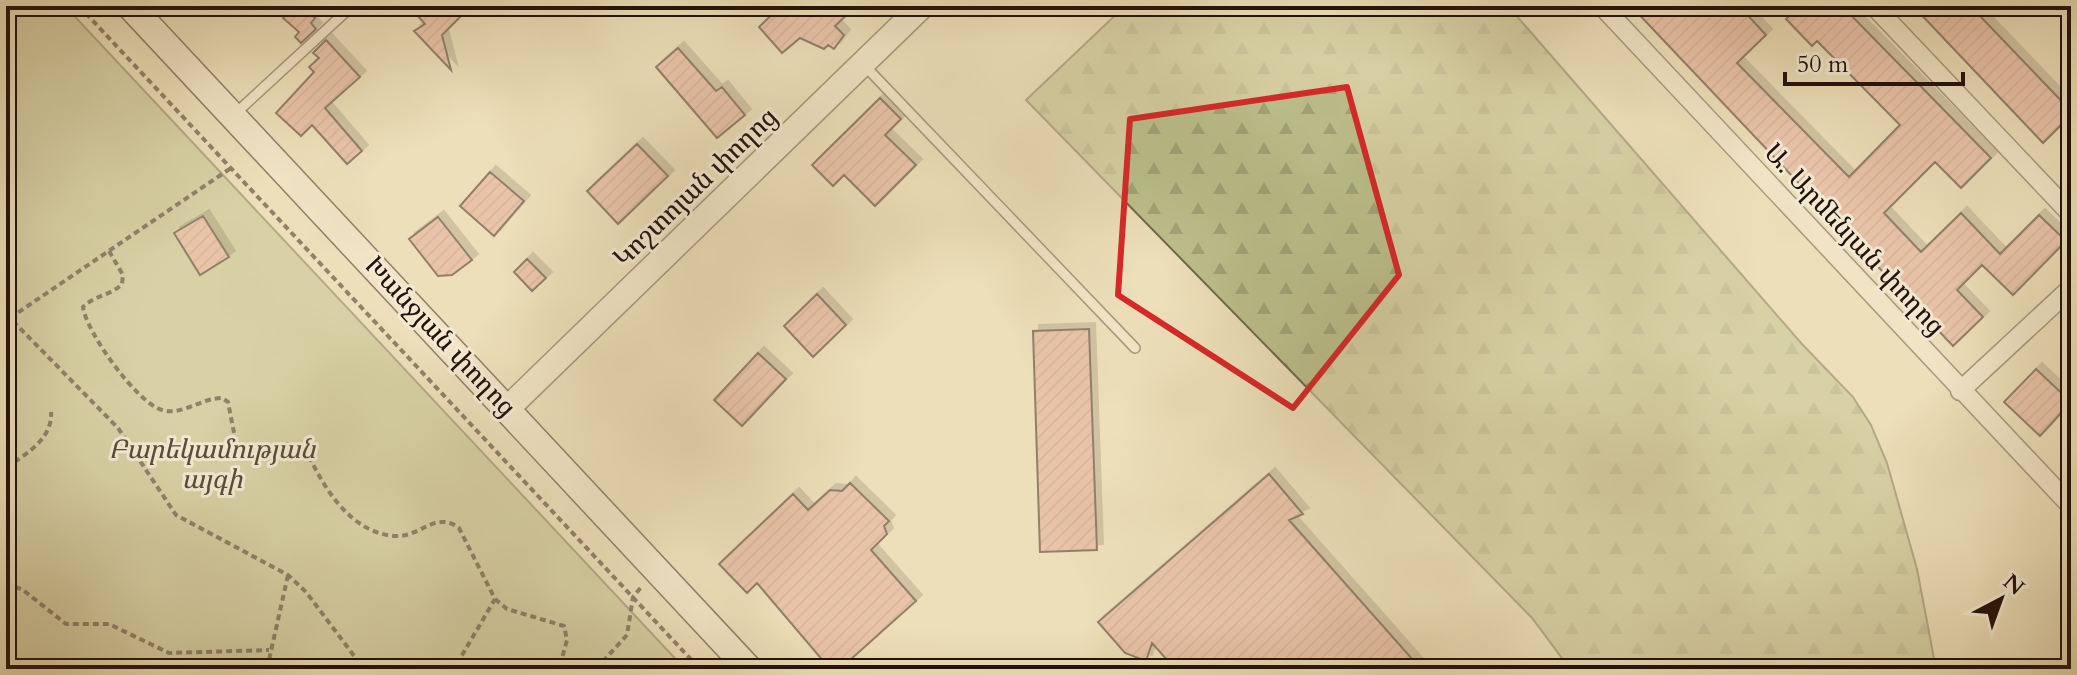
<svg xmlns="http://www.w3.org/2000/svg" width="2077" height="675" font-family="Cardo,'Noto Serif Armenian',serif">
	<defs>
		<pattern id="forest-firs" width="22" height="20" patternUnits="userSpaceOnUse" patternTransform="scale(2)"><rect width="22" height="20" fill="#bcc08c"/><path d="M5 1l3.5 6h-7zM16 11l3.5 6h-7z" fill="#a1a478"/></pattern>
		<pattern id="building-hatch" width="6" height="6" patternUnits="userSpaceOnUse" patternTransform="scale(2)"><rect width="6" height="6" fill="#e6a494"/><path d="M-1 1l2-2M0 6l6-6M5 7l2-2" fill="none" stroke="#c58c7e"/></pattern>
		<filter id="shadow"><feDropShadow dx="6" dy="-6" stdDeviation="0" flood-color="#0004"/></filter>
	</defs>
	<rect width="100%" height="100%" fill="#ecdfb9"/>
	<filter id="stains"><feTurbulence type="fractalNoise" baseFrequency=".0025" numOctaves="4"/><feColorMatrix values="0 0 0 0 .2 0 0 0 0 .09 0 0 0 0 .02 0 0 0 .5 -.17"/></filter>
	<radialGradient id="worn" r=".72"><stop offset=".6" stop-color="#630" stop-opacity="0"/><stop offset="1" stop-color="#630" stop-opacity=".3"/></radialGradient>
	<path fill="url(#forest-firs)" stroke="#6f684c" stroke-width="2" d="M1125,6h383l294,338 51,53 18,28 16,38 30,106 19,100h-366l-38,-51 -506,-518z"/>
	<path fill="#bcc08c" stroke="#6f684c" stroke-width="2" d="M6,6h59l620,663h-679z"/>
	<path fill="url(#building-hatch)" stroke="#22110c" stroke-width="2" filter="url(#shadow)" d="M294,6h8l13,12 -4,5 5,6 -15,14 -6,-6 4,-5 -16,-14z
		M409,6h40l11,11 -18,18 9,35 -37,-39 11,-7z
		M781,6h75l-21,20 9,9 -10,14 -6,-4 -4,4 -24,-11 -18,15 -23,-26z
		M1631,6h108l27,29 -29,28 112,114 51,-52 -83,-84 -5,5 -26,-27 14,-13h42l149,152 -30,30 -26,-26 -51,51 37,39 40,-39 39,41 39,-39 27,26 -53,54 -31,-30 -25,25 26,27 -30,29z
		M1913,6h76l-10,9 92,96v4l-28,28z
		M326,40l34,37 -35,31 37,43 -15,13 -35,-39 -11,11 -25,-23 38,-41 -5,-5 10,-9 -6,-5z
		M678,48l38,43 6,-4 23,28 -28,23 -61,-71z
		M880,98l21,21 -16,16 31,30 -41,41 -31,-31 -11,11 -21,-21z
		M637,144l31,32 -50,48 -31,-33z
		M490,172l34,29 -30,35 -34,-30z
		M203,216l26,41 -29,18 -26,-42z
		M438,217l34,43 -20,15 -14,1 -29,-37z
		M527,259l19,19 -14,13 -18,-19z
		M817,294l29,31 -33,32 -29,-31z
		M1089,329l8,221 -57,2 -7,-221z
		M758,353l28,26 -44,47 -28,-26z
		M2036,369l35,33 -31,34 -36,-34z
		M1269,474l34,40 -14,6 132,149h-246l-23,-26 -6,18 -21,-8 -27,-31z
		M850,483l39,38 -5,5 3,8 -16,16 45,51 -76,68h-10l-73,-86 -10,10 -28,-29 74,-70 15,16 22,-20 12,1z"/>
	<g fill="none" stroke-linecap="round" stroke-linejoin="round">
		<defs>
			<path id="service" d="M864,65l271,283
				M236,113l116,-107"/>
			<path id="minor" d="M1602,6l469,500
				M1874,6l197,208
				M1960,391l111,-103"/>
			<path id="tertiary" d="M508,408l414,-402"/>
			<path id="secondary" d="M130,6l619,663"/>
		</defs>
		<use href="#service" stroke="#544437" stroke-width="12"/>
		<use href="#minor" stroke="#544437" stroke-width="21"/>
		<use href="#tertiary" stroke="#544437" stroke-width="27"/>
		<use href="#secondary" stroke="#22110c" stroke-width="29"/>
		<path stroke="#22110c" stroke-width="4" stroke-dasharray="6 4" stroke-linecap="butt" d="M79,6l621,663
			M109,251l14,24 -1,9c-12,12 -27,11 -39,23 3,25 54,96 79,103 20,6 39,-12 60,-12l6,4 8,41 20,11 31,-10 18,3c16,37 44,86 90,89 25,2 40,-26 64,-8l36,71 -37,63 -40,7
			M6,314l112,114 58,87 112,60 18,17 58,77
			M10,318l221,-150
			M6,467c20,-12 47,-29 45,-55
			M6,583l17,7 43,34h43l60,29 100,-3
			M495,599l12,10 57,17 3,14 -8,29
			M267,669l21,-94
			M596,669l31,-34 6,-38 9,-11"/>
		<use href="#service" stroke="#f3ead2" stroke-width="9"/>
		<use href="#minor" stroke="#f3ead2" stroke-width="18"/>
		<use href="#tertiary" stroke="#f3ead2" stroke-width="24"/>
		<use href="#secondary" stroke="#f3ead2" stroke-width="26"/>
	</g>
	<path d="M0 0H2077V675H0ZM1347,87l52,188 -106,133 -175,-113 12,-176z" fill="#ecdfb9" fill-opacity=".55" fill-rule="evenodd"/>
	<path fill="none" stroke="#d62828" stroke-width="6" stroke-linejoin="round" d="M1347,87l52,188 -106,133 -175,-113 12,-176z"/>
	<g text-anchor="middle" stroke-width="6" stroke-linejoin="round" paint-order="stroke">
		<g font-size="26" fill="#22110c" stroke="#f3ead2">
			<text transform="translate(695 187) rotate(-44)" y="9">Կոշտոյան փողոց</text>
			<text transform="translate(1855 239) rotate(47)" y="9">Ա. Արմենյան փողոց</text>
			<text transform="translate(441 336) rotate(47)" y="9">Խանջյան փողոց</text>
		</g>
		<g font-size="26" font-style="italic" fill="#584e39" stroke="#f3ead2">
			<text x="212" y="458">Բարեկամության<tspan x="212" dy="30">այգի</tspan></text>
		</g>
	</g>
	<rect width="2077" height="675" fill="none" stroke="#ecdfb9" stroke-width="32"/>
	<rect x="8" y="8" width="2061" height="659" fill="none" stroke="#22110c" stroke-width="4"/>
	<rect x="16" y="16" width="2045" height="643" fill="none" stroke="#22110c" stroke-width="2"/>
	<g transform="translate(2001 599) rotate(41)" stroke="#f3ead2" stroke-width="6" paint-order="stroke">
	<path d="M0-6L14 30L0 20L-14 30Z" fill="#22110c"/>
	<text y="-12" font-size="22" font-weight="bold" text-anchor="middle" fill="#22110c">N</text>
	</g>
	<path d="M1785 72v12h178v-12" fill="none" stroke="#22110c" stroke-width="4"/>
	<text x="1797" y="72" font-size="24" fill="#22110c" stroke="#f3ead2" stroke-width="6" paint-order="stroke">50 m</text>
	<rect width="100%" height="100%" filter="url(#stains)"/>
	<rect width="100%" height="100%" fill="url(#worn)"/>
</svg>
